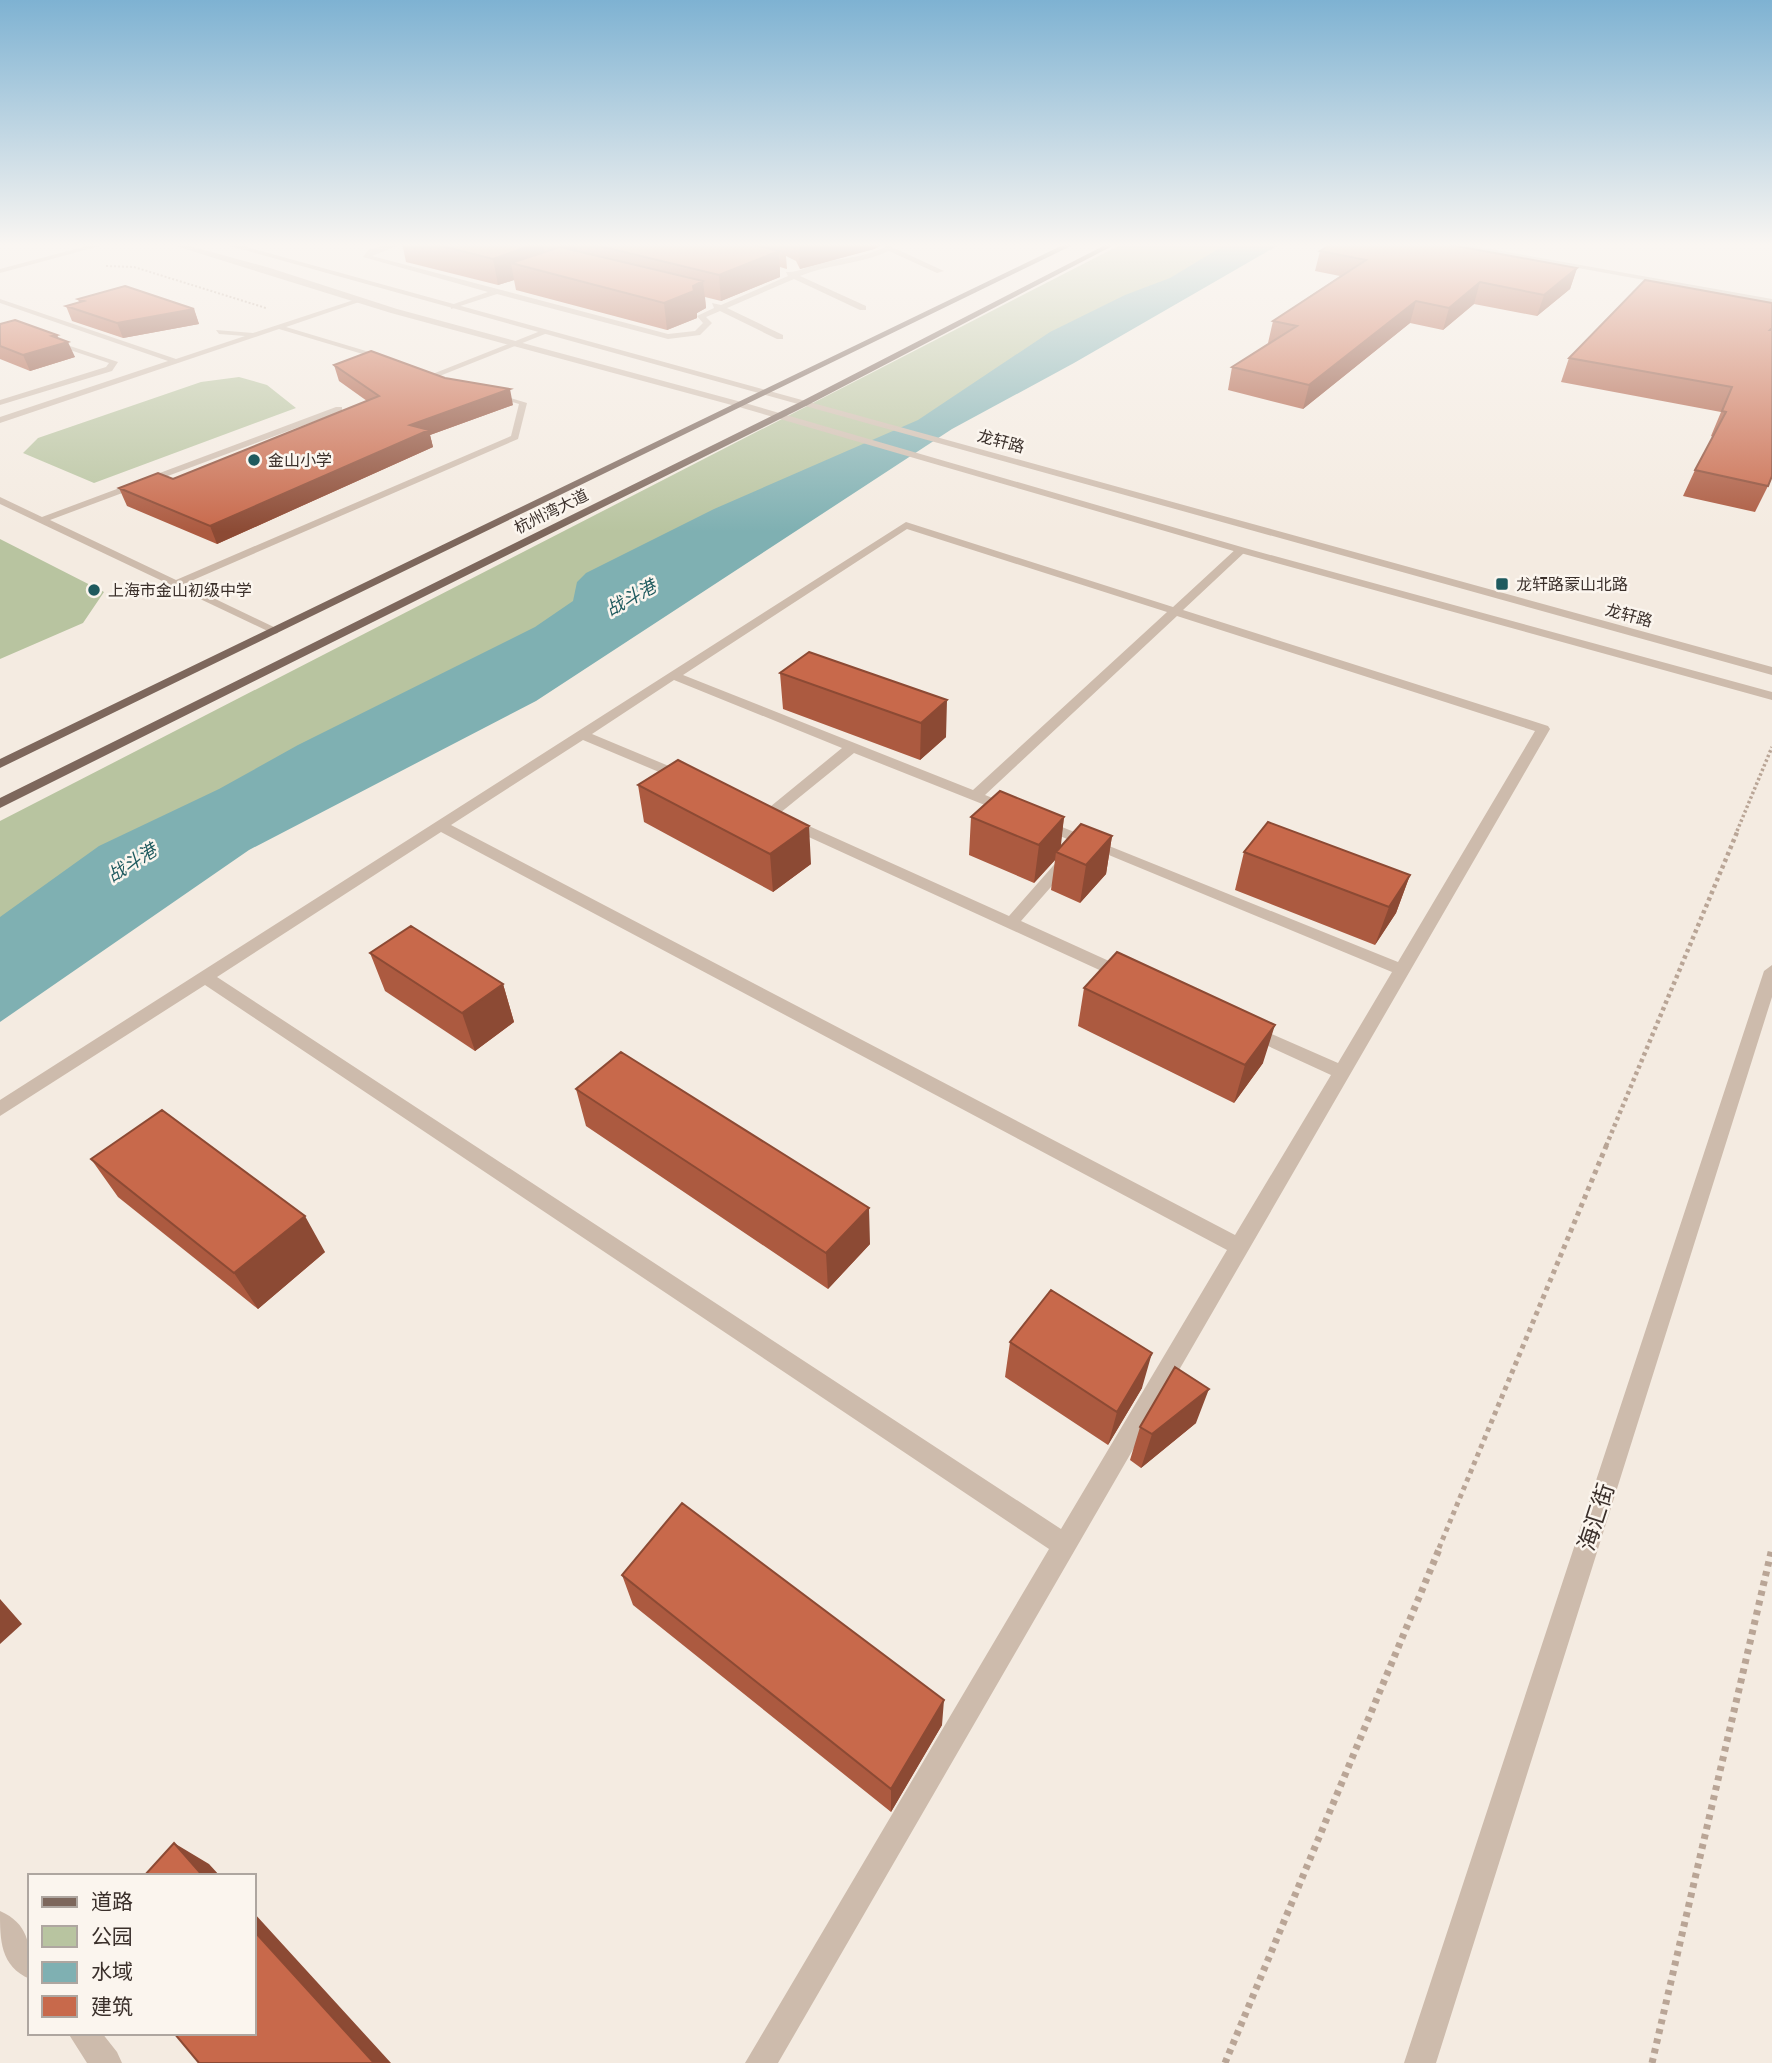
<svg xmlns="http://www.w3.org/2000/svg" width="1772" height="2063" font-family="'Fira Sans Condensed','Noto Sans SC',sans-serif">
	<rect width="100%" height="100%" fill="#f4ebe1"/>
	<path fill="#b8c4a0" d="M1124,243h107l-307,180 -346,182 -578,320v-104z
		M239,377l28,8 29,23 -202,75 -71,-30 15,-15 163,-56z
		M0,539l104,53 -21,31 -83,36z"/>
	<path fill="#7fb0b2" d="M1228,243h54l-208,120 -122,66 -416,272 -287,149 -249,172v-105l99,-71 120,-57 79,-44 237,-118 38,-26 4,-19 9,-9 128,-64 204,-89 132,-88 75,-37 45,-17z"/>
	<g fill="none" stroke-linecap="round" stroke-linejoin="round">
		<path stroke="#b9a596" stroke-width="2" stroke-dasharray="2 2" stroke-linecap="butt" d="M106,266l28,1 132,41"/>
		<path stroke="#b9a596" stroke-width="3.5" stroke-dasharray="2.5 2.5" stroke-linecap="butt" d="M1737,831l35,-84"/>
		<path stroke="#b9a596" stroke-width="4.5" stroke-dasharray="3.5 3.5" stroke-linecap="butt" d="M1606,1146l132,-316"/>
		<path stroke="#b9a596" stroke-width="5" stroke-dasharray="4.5 4.5" stroke-linecap="butt" d="M1439,1548l168,-404"/>
		<path stroke="#b9a596" stroke-width="7" stroke-dasharray="5 5" stroke-linecap="butt" d="M1225,2063l215,-516
			M1652,2063l120,-515"/>
		<path fill="#cdbbac" fill-rule="evenodd" d="M360,298l2,3 -76,26 100,30v4l-107,-32 -279,94v-6l168,-56 -168,-58v-4l176,60 69,-23 -26,-2 -3,-4 37,3z
			M543,330l7,2 -113,45 -7,-2z
			M49,339l69,23 -6,9 -112,34v-5l106,-33 3,-4 -60,-20z
			M491,392l36,11 -9,36 -334,145 94,45v4l-4,1 -274,-130v-7l42,20 294,-110h6v4l-292,109 126,60 335,-144 8,-32 -28,-8z"/>
		<path fill="#cdbbac" fill-rule="evenodd" d="M392,243h12l-32,13 296,78 27,-3 8,-8 -6,-7 17,-8 -2,-5 9,2 67,-29 -2,-4c14,1 24,-8 38,-10 25,-5 37,-4 61,-15v-4h7v4l52,24 -7,2 -48,-22c-29,13 -59,13 -89,25l66,30v4h-6l-66,-31 -67,29 56,27v4h-6l-57,-28 -14,6 6,6 -12,12 -32,4 -171,-45 -46,15v-4l37,-13 -125,-35 5,-7z
			M906,522l267,85 64,-59h8v4l-62,58 365,116 2,3 -772,1334h-33l304,-514 -844,-564 -205,131v-16zM907,529l260,83 -194,178 -290,-115zM1177,616l358,115 -137,231 -356,-143 -7,4 2,3 37,16 -65,74 -229,-103 74,-60 151,60h10l2,-3 -2,-3 -30,-12zM674,680l168,68 -77,63 -2,3 2,3 354,162h12l2,-4 -2,-4 -110,-50 66,-75 305,126 -54,91 -82,-36h-12l-3,4 3,4 87,40 -96,160 -784,-410 132,-85 95,40h10v-6l-96,-40zM441,832l786,418 -166,279 -844,-552z
			M0,1911c32,14 30,39 30,68 -30,-13 -30,-39 -30,-68z
			M68,2033h34l15,19 5,11h-35z"/>
		<path fill="#cdbbac" fill-rule="evenodd" d="M98,243h13l-111,30v-4z
			M166,243h13l91,25 127,41 348,94 500,145 527,144v8l-535,-148 -498,-145 -348,-94z
			M219,243h13l1540,424v8z
			M1439,243h18l315,56v4z
			M1772,965v32l-336,1066h-32l360,-1092z"/>
		<path fill="#7d675c" fill-rule="evenodd" d="M1067,243h10l-1077,525v-9z
			M1109,243h9l-312,163 -806,402v-10l800,-396z"/>
	</g>
	<path fill="#ac5a40" d="M402,243h481l-1,2 -8,4 -74,20 -4,-8 -10,-5 1,13 -7,-2v10l-59,24 -16,-4 1,11 -9,5v5l-30,12 -151,-40 -2,-10 -16,5 -92,-23z
		M1320,251l257,17 -7,21 -33,27 -63,-12 -31,26 -33,-7 -107,86 -75,-19 4,-23 37,-24h-1l5,-22 67,-45 -25,-5z
		M78,299l116,10 5,15 -76,14 -51,-17 -6,-15 13,-4z
		M1772,303l-4,183 -13,26 -72,-16 12,-26 18,-33 -2,-1 10,-24 -160,-30 8,-24z
		M0,324l57,11 1,3 17,19 -45,14 -30,-12z
		M334,365l179,40 -83,30 3,12 -216,97 -90,-38 -8,-18 54,-9 194,-78 -28,-20z
		M809,652l137,85 -26,23 -137,-51 -3,-36z
		M638,785l173,79 -38,28 -129,-70z
		M971,817h93l-4,30 52,-11 -6,38 -26,29 -29,-13 4,-30 -21,23 -65,-28z
		M1244,852l166,23 -14,38 -21,32 -140,-55z
		M370,953l133,31 11,38 -39,29 -90,-60z
		M1084,988l179,75 -29,40 -156,-77z
		M576,1089l294,155 -42,45 -242,-163z
		M91,1159l234,93 -67,57 -140,-112z
		M1010,1342l132,46 -34,57 -103,-68z
		M1196,1423l-55,45 -11,-8 10,-33z
		M622,1575l320,150 -51,87 -258,-207z"/>
	<path fill="#8c4a34" d="M538,243h5l4,24 -36,-4 3,17 -16,5 -5,-26z
		M560,243h16l2,14 -15,5z
		M799,243h84l-1,2 -8,4 -74,20z
		M779,251l1,26 -59,24 -2,-26z
		M1577,268l-7,21 -33,27 7,-21z
		M703,281l3,27 -9,5v5l-30,12 -3,-27z
		M1480,282l-6,22 -31,26 6,-22z
		M1416,301l-6,22 -107,86 6,-24z
		M194,309l5,15 -76,14 -6,-15z
		M57,335l4,9 7,-2 7,15 -45,14 -7,-16 29,-19z
		M510,389l3,16 -83,30 3,12 -216,97 -7,-18 200,-101z
		M947,700l-1,37 -26,23 1,-37z
		M1064,817l-4,37 -4,-2 -1,8 -21,23 5,-38z
		M809,826l2,38 -38,28 -3,-38z
		M1112,836l-6,38 -26,29 6,-38z
		M1410,875l-14,38 -21,32 14,-38z
		M503,984l11,38 -39,29 -13,-38z
		M1275,1025l-12,38 -29,40 11,-38z
		M869,1208l1,36 -42,45 -2,-36z
		M305,1216l20,36 -67,57 -24,-36z
		M1152,1353l-10,35 -34,57 9,-33z
		M1209,1389l-13,34 -55,45 11,-34z
		M0,1599l22,25 -22,20z
		M944,1700l-2,25 -51,87v-23z
		M174,1843l35,21 11,12h-17z
		M254,1913l137,150h-17l-120,-132z"/>
	<path fill="#c8694b" stroke="#8c4a34" stroke-width="2" d="M430,243h108l-45,16z
		M587,243h160l32,8 -60,24z
		M1333,243h107l137,25 -33,27 -64,-13 -31,26 -33,-7 -107,84 -77,-18 65,-41 -24,-5 93,-61 -46,-9z
		M560,247l143,34 -10,5 1,5 -30,12 -153,-40z
		M1645,280l127,23v25l-2,2h2v146l-4,10 -73,-16 31,-58 -4,-1 10,-24 -163,-29z
		M125,286l69,23 -77,14 -51,-17 18,-5 -6,-2z
		M15,320l42,15 -5,1 16,6 -45,13 -23,-9v-22z
		M371,351l74,27 65,11 -100,36 19,5 -219,96 -91,-38 39,-15 15,6 206,-83 -45,-31z
		M809,652l138,48 -26,23 -141,-50z
		M678,760l131,66 -39,28 -132,-69z
		M1000,791l64,26 -25,28 -68,-28z
		M1268,822l142,53 -21,32 -145,-55z
		M1081,824l31,12 -26,29 -30,-13z
		M411,926l92,58 -41,29 -92,-60z
		M1117,952l158,73 -30,40 -161,-77z
		M621,1052l248,156 -43,45 -250,-164z
		M162,1110l143,106 -71,57 -143,-114z
		M1051,1290l101,63 -35,59 -107,-70z
		M1175,1367l34,22 -57,45 -12,-7z
		M682,1503l262,197 -53,89 -269,-214z
		M174,1843l29,33h-59z
		M254,1931l120,132h-175l-25,-30h80z"/>
	<linearGradient id="sky" x2="0" y2="1"><stop stop-color="#7eb2d2"/><stop offset="0.46" stop-color="#faf6f2"/><stop offset="1" stop-color="#faf6f2" stop-opacity="0"/></linearGradient>
	<rect width="1772" height="532" fill="url(#sky)"/>
	<g fill="#1f5a5e" stroke="#fbf5ee" stroke-width="2.5">
		<circle cx="254" cy="460" r="7"/>
		<rect x="1495" y="577" width="14" height="14" rx="3.5"/>
		<circle cx="94" cy="590" r="7"/>
	</g>
	<g text-anchor="middle" stroke-width="5" stroke-linejoin="round" paint-order="stroke">
		<g font-size="16" fill="#3b302b" stroke="#fbf5ee">
			<text transform="translate(1001 441) rotate(15)" y="6">龙轩路</text>
			<text transform="translate(551 511) rotate(-26)" y="6">杭州湾大道</text>
			<text transform="translate(1629 615) rotate(15)" y="6">龙轩路</text>
		</g>
		<g font-size="16" fill="#3b302b" stroke="#fbf5ee" text-anchor="start">
			<text x="268" y="466">金山小学</text>
			<text x="1516" y="590">龙轩路蒙山北路</text>
			<text x="108" y="596">上海市金山初级中学</text>
		</g>
		<g font-size="18" font-style="italic" fill="#1f5a5e" stroke="#fbf5ee">
			<text transform="translate(631 598) rotate(-29)" y="6">战斗港</text>
			<text transform="translate(132 863) rotate(-32)" y="6">战斗港</text>
		</g>
		<g font-size="23" fill="#3b302b" stroke="#fbf5ee">
			<text transform="translate(1596 1517) rotate(-72)" y="8">海汇街</text>
		</g>
	</g>
	<rect x="28" y="1874" width="228" height="161" fill="#fbf5ee" stroke="#aea6a0" stroke-width="2"/>
	<rect x="42" y="1897" width="35" height="10" fill="#7d675c" stroke="#aea6a0" stroke-width="2"/>
	<text x="91" y="1909" font-size="21" fill="#3b302b">道路</text>
	<rect x="42" y="1926" width="35" height="21" fill="#b8c4a0" stroke="#aea6a0" stroke-width="2"/>
	<text x="91" y="1944" font-size="21" fill="#3b302b">公园</text>
	<rect x="42" y="1962" width="35" height="21" fill="#7fb0b2" stroke="#aea6a0" stroke-width="2"/>
	<text x="91" y="1979" font-size="21" fill="#3b302b">水域</text>
	<rect x="42" y="1996" width="35" height="21" fill="#c8694b" stroke="#aea6a0" stroke-width="2"/>
	<text x="91" y="2014" font-size="21" fill="#3b302b">建筑</text>
</svg>
